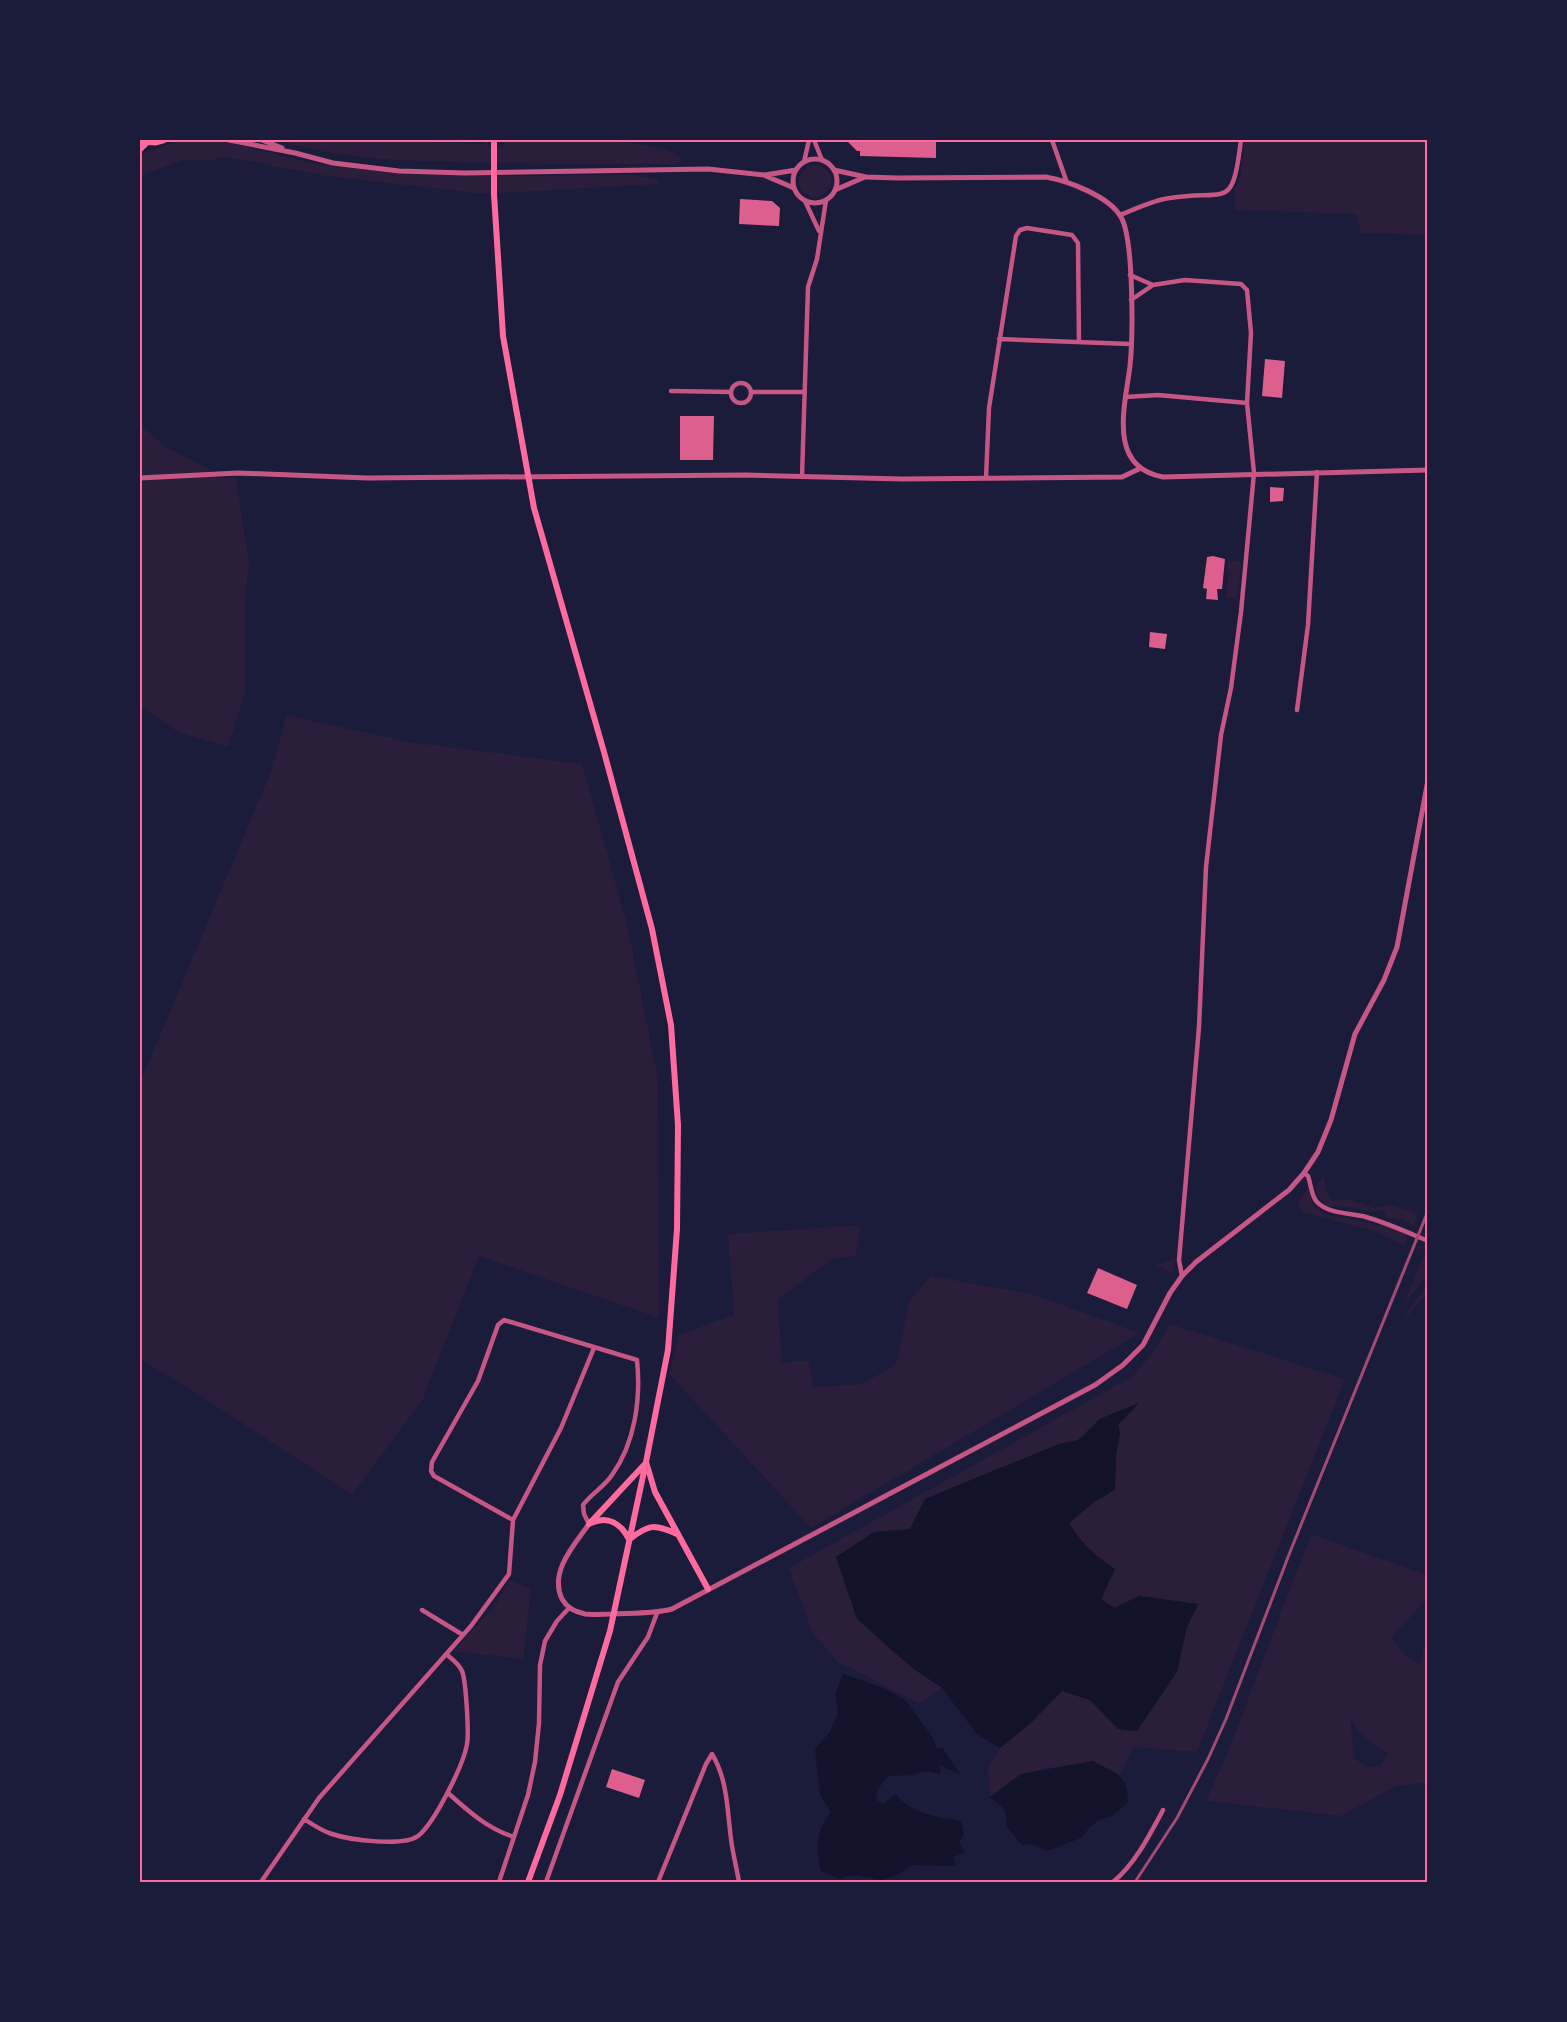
<svg xmlns="http://www.w3.org/2000/svg" width="1567" height="2022" font-family="Ubuntu,sans-serif">
	<rect width="100%" height="100%" fill="#1b1b3a"/>
	<path fill="#2a1e3b" fill-rule="evenodd" d="M180,140h40l91,23 90,11 103,2 130,-1 22,4 3,5 -174,10 -159,-18 -99,-19 -17,3h-26l-44,16 1,-21c12,-8 26,-8 39,-15z
		M278,140h99l106,4v-4h5v5l15,4 1,-9c33,0 158,-5 178,19l-4,5c-76,0 -152,0 -229,-2 -57,-2 -117,-4 -171,-22z
		M1244,140h183v95l-66,-2 -5,-19 -121,-4v-22l6,-12z
		M799 181a16 16 0 1 1 32 0a16 16 0 1 1-32 0Z
		M140,420l1,4 23,22 46,23 -3,8 29,1 13,86 -4,36v92l-17,55 -50,-15 -38,-26z
		M1228,560l14,2 -5,37 -11,-1 3,-26 -2,-1z
		M286,715l123,27 173,22 45,160 31,155 1,239 -180,-62 -56,143 -71,96 -156,-102 -56,-34v-276l132,-314z
		M1324,1174l1,15 8,12 15,-2 26,9 15,-3 29,8 -4,12 -14,-6 -14,-1 -1,-7 -14,1 -22,-5 -22,-1 -10,-10 -1,-9z
		M1308,1187l5,18 13,9 67,14 15,7 -4,10 -30,-14 -72,-19 -4,-8z
		M861,1225l-5,31 -22,2 -56,41 4,63 27,-1 5,26 47,-3 35,-19 13,-64 22,-25 101,18 108,39 -329,195 -141,-153 8,-40 56,-20 -6,-81z
		M1427,1251v24l-24,31 22,-53z
		M1176,1258l-3,16 -17,-9z
		M1427,1286v8l-23,26 6,-13z
		M1170,1324l175,55 -148,373 -64,-5 -13,28 -27,-14 -49,8 -23,5 -31,23 -2,-30 12,-19 30,-24 32,-33 28,9 28,29 59,-57 10,-45 11,-23 -59,-8 -24,12 -14,-9 14,-30c-20,-13 -34,-26 -46,-46l25,-21 21,-12 1,-33 4,-24 -2,-8 19,-21 -37,15 -22,21 -19,4 -134,55 -15,30 -36,3 37,135 31,21 -22,16 -82,-42 -25,-28 -24,-66 344,-192 20,-24z
		M1311,1534l116,41v24l-35,38 13,18 16,9 2,-15 4,-9v142l-31,4 -55,30 -135,-15 21,-47zM1350,1718l9,14 13,12 16,9 -8,12 -13,2 -13,-9z
		M510,1580l21,9 -8,70 -70,-8 42,-45z"/>
	<path fill="#12122b" d="M1139,1403l-21,22 2,8 -4,24 -1,33 -21,12 -25,21c12,20 26,33 46,46l-14,30 13,9 25,-12 59,8 -11,23 -10,45 -40,59 -19,-2 -28,-29 -28,-9 -32,33 -30,24 -23,-14 -35,-46 -31,-21 -54,-48 -21,-62 38,-25 36,-3 15,-30 134,-55 19,-4 22,-21z
		M843,1674l43,15 20,12 27,37 4,12 5,-3 18,27 -21,-9 2,9 -16,-3 -13,4 -24,1 -10,13 -2,11 8,4 11,-10c19,21 40,22 66,27l3,13 -5,8 6,10 -12,5 3,9 -44,-1 -15,10 -15,5 -29,-5 -14,4 -19,-9c-3,-26 -5,-36 11,-58l-11,-17 -5,-46 15,-17 8,-19 -3,-18z
		M1093,1761c23,14 34,11 35,41l-16,14 -13,4 -10,8 -8,10 -34,13 -15,-7 -10,1 -16,-19v-13l-4,-6 -12,-10 31,-23z"/>
	<path fill="#dd5f8e" d="M846,140h90v18l-76,-2v-5h-3z
		M740,199l32,2 8,7 -1,18 -40,-2z
		M1265,359l20,2 -3,37 -20,-2z
		M680,416h34l-1,44h-33z
		M1270,487l14,1 -1,13 -13,1z
		M1213,556l12,3 -3,30h-5l1,11 -12,-1 1,-10 -4,-1 4,-31z
		M1150,632l17,2 -2,15 -16,-2z
		M1098,1268l39,17 -10,24 -40,-16z
		M612,1769l33,11 -6,18 -33,-11z"/>
	<g fill="none" stroke-linecap="round" stroke-linejoin="round">
		<path stroke="#c65784" stroke-width="4.5" d="M814,140l8,20
			M1052,140l14,40
			M804,162l5,-22
			M805,201l14,30
			M1120,215c16,-6 33,-15 50,-17 58,-9 62,14 71,-58
			M1130,275l23,10 32,-5 56,4 6,6 4,43 -4,70 7,70 -13,139 -10,76 -10,47 -15,132 -7,160 -20,233 3,16
			M1131,300l22,-15
			M999,339l131,5
			M731 393a10 10 0 1 1 20 0a10 10 0 1 1-20 0Z
			M671,391l60,1
			M751,392h52
			M1125,397l33,-2 89,8
			M802,477l6,-190 9,-28 9,-59
			M986,478l3,-70 27,-172 4,-6 7,-2 45,7 6,8 1,99
			M1297,710l11,-85 9,-153
			M1304,1173l4,3c3,8 3,20 9,26 11,12 34,11 49,15 21,6 41,15 62,24
			M513,1520l-79,-44 -3,-5 1,-9 46,-81 20,-56 6,-5 133,40c4,39 -2,83 -25,115 -8,12 -21,19 -29,30l1,9 5,10
			M422,1610l41,25
			M448,1793c20,18 40,36 66,44
			M304,1819c9,6 18,12 28,15 18,6 71,13 86,2 16,-12 46,-72 49,-92 2,-11 -1,-64 -5,-73 -3,-7 -10,-12 -16,-17
			M261,1882l58,-84 152,-172 38,-52 4,-54 48,-92 33,-80
			M499,1882l29,-87 7,-33 4,-39 1,-58 5,-24 12,-20 12,-13
			M546,1882l72,-200 30,-45 9,-24
			M658,1882l48,-118 6,-10c17,28 15,61 20,92 2,12 5,24 7,36
			M1113,1882c22,-18 36,-46 50,-72"/>
		<path stroke="#c65784" stroke-width="5" d="M229,140l66,13 38,10 66,8 66,2 243,-4 57,6 31,-5
			M262,140l20,8
			M793 181a22 22 0 1 1 44 0a22 22 0 1 1-44 0Z
			M834,170l32,7 31,1 149,-1c22,4 63,19 75,40 13,22 12,120 9,149 -5,40 -23,101 33,111l265,-7
			M766,176l28,12
			M835,190l30,-13
			M140,478l98,-5 129,5 379,-3 156,4 220,-2 17,-8
			M589,1524c-15,21 -40,48 -27,75 5,9 13,13 23,15 8,1 18,0 27,0 21,-1 41,0 60,-5l423,-224 28,-20 20,-20 27,-52 12,-17 14,-14 93,-72 15,-17 14,-21 13,-32 24,-86 29,-54 13,-33 31,-167"/>
		<path stroke="#ff6b9d" stroke-width="6" d="M494,140v54l9,142 31,172 70,244 48,177 19,96 7,100 -1,104 -9,121 -22,112 -36,169 -50,164 -32,87
			M646,1462l9,30 53,97
			M591,1523c17,-8 30,1 38,16
			M589,1524l55,-59
			M630,1539c19,-15 25,-15 47,-5"/>
		<path stroke="#ff6b9d" stroke-width="7" d="M140,141l16,1 7,-2"/>
		<path stroke="#ff6b9d" stroke-width="8" d="M140,148l6,-6"/>
		<path stroke="#a44b75" stroke-width="3" d="M1135,1882l42,-64 31,-59 18,-40 64,-167 138,-341"/>
	</g>
	<rect width="1567" height="2022" fill="none" stroke="#1b1b3a" stroke-width="282"/>
	<rect x="141" y="141" width="1285" height="1740" fill="none" stroke="#ff6b9d" stroke-width="2"/>
</svg>
